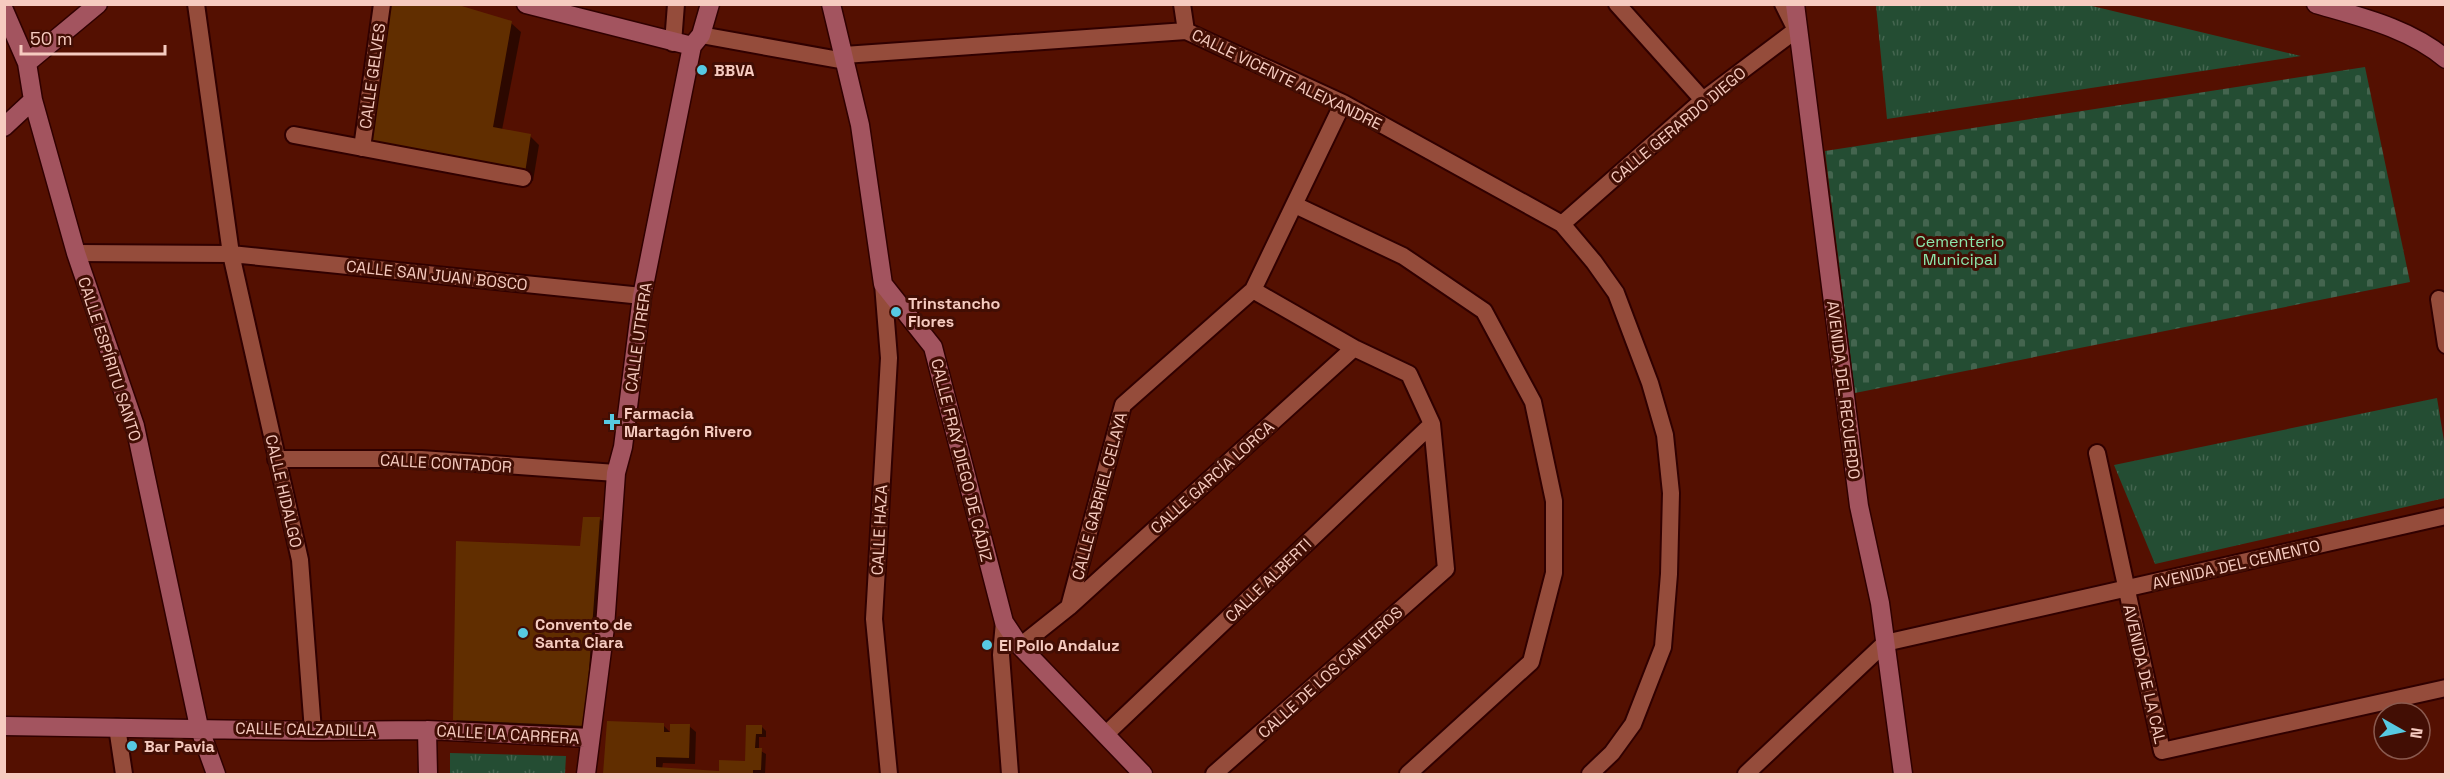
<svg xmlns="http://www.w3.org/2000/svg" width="2450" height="779" font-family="'Space Grotesk',sans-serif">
	<defs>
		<pattern id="grass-tufts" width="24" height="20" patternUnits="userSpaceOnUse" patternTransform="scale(1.5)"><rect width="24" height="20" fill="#244d33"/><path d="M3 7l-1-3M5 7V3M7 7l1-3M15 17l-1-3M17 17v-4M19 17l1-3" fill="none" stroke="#44654f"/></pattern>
		<pattern id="cemetery-stones" width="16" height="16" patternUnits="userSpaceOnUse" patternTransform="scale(1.5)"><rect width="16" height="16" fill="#244d33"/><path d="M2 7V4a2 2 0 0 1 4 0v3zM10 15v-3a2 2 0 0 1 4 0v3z" fill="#44654f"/></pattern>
	</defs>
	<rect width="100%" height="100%" fill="#541001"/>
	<path fill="url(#grass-tufts)" d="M1876,5h212l213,51 -414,63z
		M2437,398l8,49v51l-290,66 -41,-99z
		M450,753l116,3 -1,18h-115z"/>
	<path fill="url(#cemetery-stones)" d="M2365,67l45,215 -555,111 -30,-242z"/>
	<path fill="#0007" d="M511,23l10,9 -19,98 28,6 9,9 -6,36 -154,-27z
		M600,519l9,9 -16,206 -129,-6 -9,-9 127,-171z
		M608,723l55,2 8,8 18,-7 7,6 -1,32 -32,-1 -1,6 58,4 27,-10v-36h15l4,4v6h-7v13l7,4 -1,20h-160z"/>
	<path fill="#612e00" d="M385,4h70l57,17 -19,106 38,7 -6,39 -157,-28z
		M583,517h17l-15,209 -132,-6 3,-179 124,5z
		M607,721l57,2v9h6v-8h20l-1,34 -33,-1v10l63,4v-11l26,1 1,-36h16v9h-6l-1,14h7l-1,22h-8v4h-150z"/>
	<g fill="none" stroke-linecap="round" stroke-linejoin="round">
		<defs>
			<path id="street" d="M196,4l35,250 69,306 13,171
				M1182,4l4,27
				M1617,4l86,96
				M701,35l144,26
				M673,43l3,-39
				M844,55l342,-24 157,72 219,121 32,38 22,31 34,90 15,52 6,58 -2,81 -6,73 -30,77 -21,29 -22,21
				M294,135l229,43
				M362,148l20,-144
				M1295,205l108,51 81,55 49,91 21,99v72l-23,89 -123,112
				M1562,224l141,-124 93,-70 -13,-26
				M76,253l155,1 411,42
				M883,284l6,74 -15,261 15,155
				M2439,299l7,46
				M2097,453l65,298 284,-63
				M276,459h145l195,14
				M1069,607l54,-202 130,-115 90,-187
				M1004,622l-3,33 9,119
				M1020,646l49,-39 285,-259
				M117,727l7,47
				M1105,735l327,-311
				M1214,774l232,-205 -14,-145 -23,-50 -55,-26 -101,-58
				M1746,774l139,-131 561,-127"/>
			<path id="secondary" d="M526,4l166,42
				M831,4l29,121 23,159 50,63 71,275 16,24 123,128
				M1795,4l64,502 21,97 23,171
				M2316,4c45,13 93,24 130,55
				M4,10l23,53 6,37 43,153 59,173 64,301 17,47
				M27,63l71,-59
				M4,127l29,-27
				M4,726l309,5 114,-1 163,8
				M427,730l1,44
				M586,774l19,-147 11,-154 7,-26 19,-151 50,-250 9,-11 9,-31"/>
		</defs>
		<use href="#street" stroke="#300000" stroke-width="20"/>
		<use href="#secondary" stroke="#300000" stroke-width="21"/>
		<use href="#street" stroke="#954c3b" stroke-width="16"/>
		<use href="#secondary" stroke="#a3545f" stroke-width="18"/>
	</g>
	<g fill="#57c9e2" stroke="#420e04" stroke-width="2">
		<circle cx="702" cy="70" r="6"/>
		<circle cx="896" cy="312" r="6"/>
		<path d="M609 413h6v6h6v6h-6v6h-6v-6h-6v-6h6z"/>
		<circle cx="523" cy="633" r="6"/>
		<circle cx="987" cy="645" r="6"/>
		<circle cx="132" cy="746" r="6"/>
	</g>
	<g text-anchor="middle" stroke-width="6" stroke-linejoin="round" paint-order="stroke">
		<g font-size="16" font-weight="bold" fill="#f6cbc0" stroke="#420e04" text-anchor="start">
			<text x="714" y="76">BBVA</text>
			<text x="908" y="309">Trinstancho<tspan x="908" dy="18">Flores</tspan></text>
			<text x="624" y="419">Farmacia<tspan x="624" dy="18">Martagón Rivero</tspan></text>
			<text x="535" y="630">Convento de<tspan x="535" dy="18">Santa Clara</tspan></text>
			<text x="999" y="651">El Pollo Andaluz</text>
			<text x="144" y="752">Bar Pavia</text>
		</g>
		<g font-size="16" fill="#f6cbc0" stroke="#420e04">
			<text transform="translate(372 76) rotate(-82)" y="6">CALLE GELVES</text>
			<text transform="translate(1287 79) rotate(26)" y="6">CALLE VICENTE ALEIXANDRE</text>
			<text transform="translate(1678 125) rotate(-40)" y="6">CALLE GERARDO DIEGO</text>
			<text transform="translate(437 275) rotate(6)" y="6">CALLE SAN JUAN BOSCO</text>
			<text transform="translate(638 337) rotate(-82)" y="6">CALLE UTRERA</text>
			<text transform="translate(110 359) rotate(72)" y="6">CALLE ESPÍRITU SANTO</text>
			<text transform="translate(1844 390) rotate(83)" y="6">AVENIDA DEL RECUERDO</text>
			<text transform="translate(962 460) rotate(76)" y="6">CALLE FRAY DIEGO DE CÁDIZ</text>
			<text transform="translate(446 463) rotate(3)" y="6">CALLE CONTADOR</text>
			<text transform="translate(1212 477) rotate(-42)" y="6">CALLE GARCÍA LORCA</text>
			<text transform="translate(284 491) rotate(77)" y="6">CALLE HIDALGO</text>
			<text transform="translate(1099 496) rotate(-75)" y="6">CALLE GABRIEL CELAYA</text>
			<text transform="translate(879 530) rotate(-87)" y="6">CALLE HAZA</text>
			<text transform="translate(2236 564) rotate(-13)" y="6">AVENIDA DEL CEMENTO</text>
			<text transform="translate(1268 580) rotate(-44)" y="6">CALLE ALBERTI</text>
			<text transform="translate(1330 672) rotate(-42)" y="6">CALLE DE LOS CANTEROS</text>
			<text transform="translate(2145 674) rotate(77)" y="6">AVENIDA DE LA CAL</text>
			<text transform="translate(306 729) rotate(1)" y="6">CALLE CALZADILLA</text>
			<text transform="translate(508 734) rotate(3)" y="6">CALLE LA CARRERA</text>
		</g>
		<g font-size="16" fill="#8ce7ac" stroke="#420e04">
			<text x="1960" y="247">Cementerio<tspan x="1960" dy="18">Municipal</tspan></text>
		</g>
	</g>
	<rect width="2450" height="779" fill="none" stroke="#f6cbc0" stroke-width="12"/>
	<g transform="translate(2402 731) rotate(99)"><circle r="28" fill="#420e04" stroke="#8a5a4f" stroke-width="1.5"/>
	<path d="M0-4.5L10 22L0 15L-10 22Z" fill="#57c9e2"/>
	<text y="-9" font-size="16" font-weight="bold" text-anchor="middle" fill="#f6cbc0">N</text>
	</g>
	<path d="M21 45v9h144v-9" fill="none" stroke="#f6cbc0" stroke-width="3"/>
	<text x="30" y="45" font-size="18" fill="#f6cbc0" stroke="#420e04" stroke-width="4.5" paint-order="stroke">50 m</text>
</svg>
